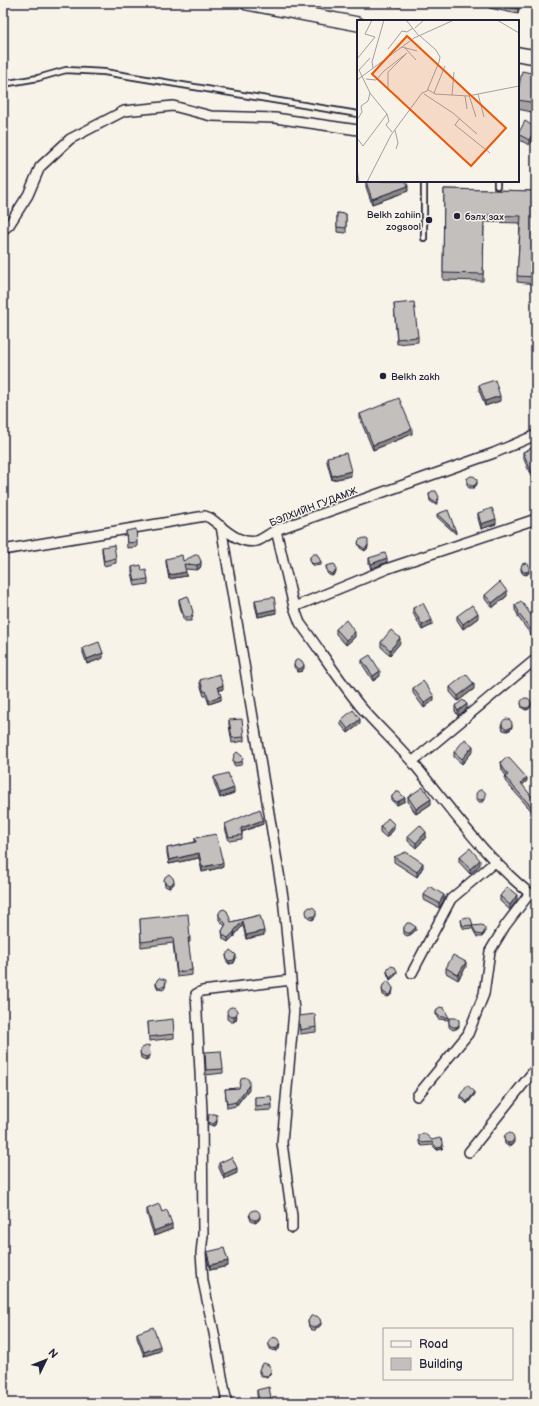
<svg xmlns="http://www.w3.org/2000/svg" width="539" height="1406" font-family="'Balsamiq Sans',sans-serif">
	<rect width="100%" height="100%" fill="#f7f3e8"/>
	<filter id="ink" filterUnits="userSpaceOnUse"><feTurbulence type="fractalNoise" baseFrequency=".025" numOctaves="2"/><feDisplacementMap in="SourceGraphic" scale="8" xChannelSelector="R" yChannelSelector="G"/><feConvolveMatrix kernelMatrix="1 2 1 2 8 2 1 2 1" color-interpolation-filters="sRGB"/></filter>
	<g filter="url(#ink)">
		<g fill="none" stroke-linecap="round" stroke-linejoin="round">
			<defs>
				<path id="service" d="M3,84l35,-6 28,-8 38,2 254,42
					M424,181v57
					M497,186v-5"/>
				<path id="minor" d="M3,230l6,-5 19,-30 12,-28 30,-28 54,-28 49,-5 38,10 64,2 83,12
					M221,526l62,371 11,114 -12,132 10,73v12
					M276,530l18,77 6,16c20,27 39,57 60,83 17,20 37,38 54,58 37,45 75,99 122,134
					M3,550l202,-34 5,2c13,9 28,27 47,23 6,-2 13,-8 19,-11l218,-77 42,-18
					M294,607l95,-39 147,-49
					M412,762l124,-103
					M412,973l39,-74 45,-38
					M417,1096l51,-62 16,-40 6,-43 15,-25 25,-33
					M469,1152l67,-84
					M227,1403l-13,-70 -11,-52 -2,-28 2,-18 -1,-124 -6,-117 6,-3 89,-11"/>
				<path id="secondary" d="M247,3l111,21
					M518,54l18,3"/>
			</defs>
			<use href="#service" stroke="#22223b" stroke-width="8"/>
			<use href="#minor" stroke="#22223b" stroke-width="12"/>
			<use href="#secondary" stroke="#22223b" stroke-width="16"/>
			<use href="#service" stroke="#f7f3e8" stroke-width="4.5"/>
			<use href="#minor" stroke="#f7f3e8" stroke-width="9"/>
			<use href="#secondary" stroke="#f7f3e8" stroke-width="13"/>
		</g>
		<path fill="#a7a4a3" stroke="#22223b" d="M391,3h9v4l-9,-2z
			M489,3h31l-2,11 -29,-6z
			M536,74v39l-18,-4v-18z
			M536,132l-7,13 -11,-6v-6z
			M366,182l42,9 -36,13 -6,-17z
			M444,189l92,2v93l-19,-2 3,-59 -36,-1 -1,59 -40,-1z
			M337,213l9,1v19l-9,-1z
			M394,304l24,33v5l-21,2z
			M536,365v28l-4,-8v-18z
			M479,385l21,16 -15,5 -6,-16z
			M360,414l52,20 -39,16 -13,-31z
			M536,446l-2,37 -11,-26v-5z
			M327,457l24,19 -19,4 -5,-18z
			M467,478l10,6 -3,4h-5l-2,-3z
			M429,494l10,5 -3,6 -6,-4z
			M478,513l18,11 -15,5 -3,-11z
			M437,514l19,18v2l-19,-17z
			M126,531l11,11v5l-10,1z
			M358,543l10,5 -3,3 -5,-3z
			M102,547l14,11v5l-12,3 -2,-14z
			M310,557l11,5v3l-8,1 -3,-3z
			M369,558l18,4 -16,7 -2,-6z
			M166,559l17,2 18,4 -1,3 -3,2 -12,-1 1,7 -17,3 -3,-16z
			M326,566l10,7 -4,3 -3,-1 -2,-2z
			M132,567l10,4 6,8v5l-13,2 -3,-14z
			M521,568l8,5 -3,2 -3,-1 -2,-3z
			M485,595l22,1 -15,12 -7,-9z
			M179,599l14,17 -2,5h-6l-2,-3 -4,-15z
			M255,600l21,13 -18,4 -3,-12z
			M515,605l21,17v20l-10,-14 -8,-11v-2l-3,-5z
			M413,608l19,17 -10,5 -9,-17z
			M457,616l21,2 -15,11 -6,-9z
			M336,629l19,8 -9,8 -10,-11z
			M381,642l19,1 -10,12 -9,-8z
			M83,648l20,10 -16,6 -4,-11z
			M362,660l18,16 -7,5 -11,-17z
			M294,665l10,3 -2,3 -4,1 -4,-5z
			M200,680l23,9 -4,2 2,9 -12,4 -3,-8h-2l-4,-12z
			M450,687l24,2 -16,12 -8,-9z
			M413,688l21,12 -10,8 -11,-15z
			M521,703l10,3 -2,3 -3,1 -4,-2z
			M455,706l12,3 -9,7 -3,-5z
			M229,720l15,17v4l-12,2 -3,-18z
			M341,720l19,4 -12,9 -7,-8z
			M501,724l11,3 -2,3 -3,1 -4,-1z
			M473,751l-11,13 -8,-7v-5z
			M233,760l10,2 -2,3 -6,1 -2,-3z
			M501,762l26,19 -5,4 14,17v14l-31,-35v-4l1,-1 -4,-6z
			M214,777l20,16 -14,5 -6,-16z
			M392,796l13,5 -8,4 -5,-4z
			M408,797l23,7 -15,10 -8,-12z
			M476,797l9,3 -2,2h-5l-2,-3z
			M225,824h38l-21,8v7l-13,2 -4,-13z
			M380,827l14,2 -7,9 -7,-6z
			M408,836l18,1 -10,11 -8,-7z
			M195,838l28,29 -21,5 -3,-14 -30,6 -2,-11v-5l28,-6z
			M394,857l29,10 -6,10 -23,-15z
			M459,857l21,8 -10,9 -11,-12z
			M164,880l10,4 -2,2 -3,2 -4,-2z
			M424,895l20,5 -5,8 -15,-8z
			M500,896l17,4 -7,10 -10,-9z
			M307,909l9,7 -3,4 -4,-1 -2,-2z
			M219,913l12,9 29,-7 4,20 -18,4 -3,-14 -8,10v2l-1,-1 -6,6 -5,-3 -1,-8 3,-5 -6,-6z
			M140,919l50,19v4l-2,1 4,27v5l-15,2 -4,-34 -32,4z
			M461,920l12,6 12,7 -3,4h-5l-5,-9 -8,1 -2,-3z
			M404,927l12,3 -6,5 -3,1 -3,-2z
			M226,955l10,3 -2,5 -5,1 -2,-2z
			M466,967l-8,13 -12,-7v-5z
			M387,971l10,3 -7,6 -3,-7z
			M166,982l-1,6 -2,2 -5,-1 -2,-4v-2z
			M382,989l11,1 -1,4 -4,3 -5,-2z
			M436,1012l13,6 10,9 -3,2 -3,1 -4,-3v-7l-11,-1 -2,-4z
			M227,1014l10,2 -1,4 -2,2h-3l-4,-3z
			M299,1016l17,11v5l-16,2z
			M148,1022l26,12v4l-25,3z
			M140,1052l10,5 -4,3 -5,-2z
			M205,1052l18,17v4l-17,2z
			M239,1088l10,1 -13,17 -9,2 -2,-19z
			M475,1094l-8,10 -7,-7v-2z
			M255,1097l17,8v5l-17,1z
			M208,1122h9l-1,3 -3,1 -5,-2z
			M504,1137l10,5 -2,3 -4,1 -3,-2z
			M419,1140h13l11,6 -1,3 -5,1 -5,-5 -10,1 -3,-3z
			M219,1163l18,10 -13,6 -5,-11z
			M147,1209l15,3 10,17 -18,7 -7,-22z
			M249,1215l11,3 -2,3 -3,2 -4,-2z
			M207,1252l21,14 -18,4 -3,-13z
			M308,1321l13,4 -5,5h-4l-3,-3z
			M137,1333l23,18 -16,5 -7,-18z
			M280,1343l-1,6 -3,2 -5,-1 -2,-4v-2z
			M259,1370l12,1 -1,4 -3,3 -5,-1 -3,-4z
			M257,1390l14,12 -12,1 -2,-8z"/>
		<path fill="#888684" stroke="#22223b" d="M520,3v1l-2,10v-5z
			M536,128v4l-7,13v-5z
			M408,186v5l-36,13v-5z
			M500,396v5l-15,5v-5z
			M412,429v5l-39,16v-5z
			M351,471v5l-19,4v-4z
			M536,477v5l-2,1v-5z
			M477,482v2l-3,4v-2z
			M496,519v5l-15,5v-5z
			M368,545v3l-3,3v-2z
			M387,558v4l-16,7v-5z
			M201,561v4l-1,3 -3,2v-5z
			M336,571v2l-4,3v-2z
			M529,571v2l-3,2v-3z
			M186,572v4l-17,3v-4z
			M507,591v5l-15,12v-5z
			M276,609v4l-18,4v-4z
			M478,613v5l-15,11v-5z
			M432,620v5l-10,5v-5z
			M355,632v5l-9,8v-5z
			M400,638v5l-10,12v-5z
			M103,653v5l-16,6v-5z
			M304,665v3l-2,3 -4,1v-3z
			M380,671v5l-7,5v-5z
			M474,684v5l-16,12v-5z
			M223,685v4l-5,2v-4z
			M221,696v4l-12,4v-4z
			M434,696v4l-10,8v-5z
			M531,703v3l-2,3 -3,1v-2z
			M467,704v5l-9,7v-5z
			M360,719v5l-12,9v-4z
			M512,725v2l-2,3 -3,1v-2z
			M473,746v5l-11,13v-5z
			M527,778v3l-6,5v-3z
			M234,788v5l-14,5v-5z
			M405,798v3l-8,4v-3z
			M485,798v2l-2,2v-2z
			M431,799v5l-15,10v-5z
			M263,820v4l-22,8v-4z
			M394,824v5l-7,9v-5z
			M426,832v5l-10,11v-5z
			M199,853v5l-30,6v-4z
			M480,860v5l-10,9v-5z
			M223,863v4l-21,5v-5z
			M423,863v4l-6,10v-5z
			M174,881v3l-2,2 -3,2v-3z
			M444,895v5l-5,8v-5z
			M517,895v5l-7,10v-5z
			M316,913v3l-3,4v-3z
			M243,921v4l-8,10 -1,-4z
			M416,927v3l-6,5v-2z
			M264,931v4l-18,4v-4z
			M485,931v2l-3,4v-2z
			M234,932v4l-6,6v-4z
			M236,955v3l-2,5 -5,1v-3z
			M466,962v5l-8,13v-5z
			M397,971v3l-7,6v-2z
			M393,988l-1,6 -4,3v-2z
			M237,1011l-1,9 -2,2v-5z
			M459,1025v2l-3,2v-2z
			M150,1055v2l-4,3v-3z
			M249,1085v4l-13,17v-4z
			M475,1092v2l-8,10v-2z
			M217,1119v3l-1,3 -3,1v-2z
			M514,1139v3l-2,3 -4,1v-3z
			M443,1144v2l-1,3 -5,1v-2z
			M237,1168v5l-13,6v-5z
			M260,1216v2l-2,3 -3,2v-3z
			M172,1224v5l-18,7v-5z
			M228,1261v5l-18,4v-5z
			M321,1323v2l-5,5v-3z
			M280,1341l-1,8 -3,2v-3z
			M160,1346v5l-16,5v-4z
			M271,1369l-1,6 -3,3v-2z
			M271,1398v4l-12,1v-2z"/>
		<path fill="#c2bfbd" stroke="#22223b" d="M392,3h8v1z
			M489,3h31l-2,6z
			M522,71l14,3v29l-18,-3v-9z
			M525,121l11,7 -7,12 -11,-6z
			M370,181h36l2,5 -36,13 -6,-17z
			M444,189l92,2v86l-19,-1 4,-60 -37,-1 -1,59 -40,-1z
			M337,213l9,1v14l-9,-1z
			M414,302l4,35 -21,2 -3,-35z
			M536,365v23l-4,-7v-14z
			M495,380l5,16 -15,5 -6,-16z
			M399,398l13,31 -39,16 -13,-31z
			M536,446v31l-2,1 -11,-26z
			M346,453l5,18 -19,5 -5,-19z
			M467 481a5 5 0 1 1 10 0a5 5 0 1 1-10 0Z
			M432,491h4l3,6 -3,6 -6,-4 -1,-5z
			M492,508l4,11 -15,5 -3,-11z
			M448,510l8,22 -19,-18z
			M136,529l1,13 -10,1 -1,-12z
			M364,538l4,2v5l-3,4 -5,-3 -2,-3 1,-3z
			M114,545l2,13 -12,3 -2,-14z
			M385,553l2,5 -16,6 -2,-6z
			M313,554h4l4,8 -8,2 -3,-3v-4z
			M182,555l1,6 12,-6h3l3,6 -1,3 -3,1 -13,-1 2,8 -17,3 -3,-16z
			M526,563l3,2v6l-3,1h-3l-2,-4 1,-4z
			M334,564l2,2v5l-4,3 -3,-1 -2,-3 -1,-4z
			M141,565l1,6 4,-1 2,9 -13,2 -3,-14z
			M500,582l7,9 -15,12 -7,-8z
			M188,596l5,16 -2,5h-6l-2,-3 -4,-15z
			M274,597l2,12 -18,4 -3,-13z
			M521,601l15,21v15l-10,-14 -8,-10 1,-1 -4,-7z
			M423,603l9,17 -10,5 -9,-17z
			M472,605l6,8 -15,11 -6,-8z
			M346,620l9,12 -9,8 -10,-11z
			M391,630l9,8 -10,12 -9,-8z
			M99,642l4,11 -16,6 -4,-11z
			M370,655l10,16 -7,5 -11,-16z
			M299,659l3,2 2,4 -2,3 -4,1 -4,-4 1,-4z
			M219,674l4,11 -5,2 3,9 -12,4 -3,-9 -2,1 -4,-12z
			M466,674l8,10 -16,12 -8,-9z
			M423,681l11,15 -10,7 -11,-15z
			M521 703a5 5 0 1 1 10 0a5 5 0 1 1-10 0Z
			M463,700l4,4 -9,7 -3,-5z
			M353,710l7,9 -12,10 -7,-9z
			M242,719l2,18 -12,1 -3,-18z
			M502 724a5 5 0 1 1 10 0a5 5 0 1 1-10 0Z
			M465,739l8,7 -11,13 -8,-7z
			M237,752l5,4 1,3 -2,3 -6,1 -2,-3 1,-5z
			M505,758h4l18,20 -6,5 15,19v10l-31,-35 3,-2 -6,-9 -1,-4z
			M228,773l6,15 -14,5 -6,-16z
			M423,787l8,12 -15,10 -8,-12z
			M476 795a5 5 0 1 1 10 0a5 5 0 1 1-10 0Z
			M396,792h3l6,6 -8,4 -5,-3v-3z
			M260,809l3,11 -22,8 1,7 -13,2 -4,-13z
			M388,818l6,6 -7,9 -7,-6z
			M420,825l6,7 -10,11 -8,-7z
			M216,834l7,29 -21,4 -3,-14 -30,7 -2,-12 29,-6 -1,-4z
			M470,848l10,12 -10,9 -11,-12z
			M406,852l17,11 -6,9 -23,-15z
			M169,874l4,4 1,3 -2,3 -3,1 -4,-2 -1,-3 1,-3z
			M429,886l15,9 -5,8 -15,-8z
			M507,887l10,8 -7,10 -10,-9z
			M306 912a5 5 0 1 1 10 0a5 5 0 1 1-10 0Z
			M224,909l3,2 4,11 29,-7 4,16 -18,4 -3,-14 -9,10 1,2 -1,-1 -6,6 -5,-3 -1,-4 4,-7 -7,-8v-3l2,-3z
			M188,914l2,24h-2l4,32 -15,2 -4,-34 -32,4 -1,-23z
			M468,917l3,2 2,6 -9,1 -2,-2 -1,-4 2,-2z
			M407,923h3l6,4 -6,6h-3l-3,-2v-4z
			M482,925l3,3v3l-3,4 -5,-1 -5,-8z
			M230,950l4,3 2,2 -2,5 -5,1 -2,-2 -1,-4z
			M453,955l13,7 -8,13 -12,-7z
			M390,966l5,1 2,4 -7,7 -3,-7 1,-3z
			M159,978l7,2 -1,6 -2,1h-5l-2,-4 1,-3z
			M388,981l5,7 -1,4 -4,3 -5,-3 -1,-3 1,-4z
			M440,1007l4,1 5,10h7l3,2v5l-3,2h-3l-4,-3v-6l-11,-2 -2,-4 1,-3z
			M227 1012a5 5 0 1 1 10 0a5 5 0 1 1-10 0Z
			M315,1014l1,13 -16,3 -1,-14z
			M173,1019l1,15 -25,3 -1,-15z
			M149,1045l1,10 -4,2 -5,-2 -1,-3 2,-4z
			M221,1051l2,18 -17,1 -1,-18z
			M245,1077l4,3v5l-13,17 -9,2 -2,-15 14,-1 2,-9z
			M467,1085l8,7 -8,10 -7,-7z
			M271,1096l1,9 -17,1v-9z
			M209,1114h5l3,1v4l-1,3 -3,2 -5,-2z
			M424,1133l8,7 8,-2 3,3v3l-1,3 -5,1 -5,-6 -10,1 -3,-3v-5z
			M504 1138a5 5 0 1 1 10 0a5 5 0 1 1-10 0Z
			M232,1157l5,11 -13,6 -5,-11z
			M159,1204l3,8 5,-2 5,14 -18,7 -7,-22z
			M250 1215a5 5 0 1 1 10 0a5 5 0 1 1-10 0Z
			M224,1248l4,13 -18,4 -3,-13z
			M311,1316h6l3,3 1,4 -5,4h-4l-3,-2 -1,-4z
			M153,1327l7,19 -16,6 -7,-19z
			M268.5 1343a5.5 5.5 0 1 1 11 0a5.5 5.5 0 1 1-11 0Z
			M264,1363l5,2 2,4 -1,4 -3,3 -5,-1 -3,-5 2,-5z
			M269,1387l2,11 -12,3 -2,-11z"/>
	</g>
	<g fill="#22223b" stroke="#f7f3e8" stroke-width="1.5">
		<circle cx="457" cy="216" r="4"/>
		<circle cx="429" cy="220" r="4"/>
		<circle cx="383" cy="376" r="4"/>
	</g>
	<g text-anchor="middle" stroke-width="3" stroke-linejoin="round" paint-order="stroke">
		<g font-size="10" fill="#22223b" stroke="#f7f3e8" text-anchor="start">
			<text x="421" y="218" text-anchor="end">Belkh zahiin<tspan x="421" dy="12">zogsool</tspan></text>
			<text x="465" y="220">бэлх зах</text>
			<text x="391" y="380">Belkh zakh</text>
		</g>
		<g font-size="10" fill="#22223b" stroke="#f7f3e8">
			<text transform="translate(313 506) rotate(-21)" y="4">БЭЛХИЙН ГУДАМЖ</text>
		</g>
	</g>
	<g transform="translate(357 20)">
		<rect width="162" height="162" fill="#f7f3e8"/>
		<path fill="none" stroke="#a29fa3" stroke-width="1" d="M15,0l-7,14 10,3M49,0l13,16M140,0l22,13M58,8l9,-8M45,27l15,4M48,28l11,12M31,29l14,-18 5,1 6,-4M0,39l18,-22M16,48l-1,-6 12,-42M9,59l10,1 8,-9 23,-18M0,60l57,-42 40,-18M70,69l8,5 33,2 51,-10M31,70v-18l18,-18M77,73l11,-27M67,74l29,19 24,21M121,74l6,23M95,75l2,-23M112,75l7,22M108,76l2,13M30,94l2,7 -3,4 6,7M103,98l-5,7 35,28M0,100l5,-8 -1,-6 7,-5 2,-8 -11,-23 11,-12M38,110l3,13 -2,6M0,118l6,8 24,-32 -17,-21M0,148l2,14M10,162l24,-47 31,-42 5,-2 12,-29 1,-5 -4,-7 -16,-14"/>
		<path fill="#e8590c" fill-opacity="0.15" stroke="#e8590c" stroke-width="2" d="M50,16l99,92 -35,38 -99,-92z"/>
		<rect width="162" height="162" fill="none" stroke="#22223b" stroke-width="2"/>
	</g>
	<rect width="539" height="1406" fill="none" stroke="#f7f3e8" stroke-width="16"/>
	<rect x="8" y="8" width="523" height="1390" fill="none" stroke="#22223b" stroke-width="1.5" filter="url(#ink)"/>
	<rect x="383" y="1328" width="130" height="52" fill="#f7f3e8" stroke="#a29fa3"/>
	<rect x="391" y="1341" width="20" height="6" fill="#f7f3e8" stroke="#a29fa3"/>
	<text x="419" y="1348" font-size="12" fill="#22223b">Road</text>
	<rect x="391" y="1358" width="20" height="12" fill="#c2bfbd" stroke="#a29fa3"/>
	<text x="419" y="1368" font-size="12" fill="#22223b">Building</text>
	<g transform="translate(46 1360) rotate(47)" stroke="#f7f3e8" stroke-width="3" paint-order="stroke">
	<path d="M0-3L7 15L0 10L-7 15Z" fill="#22223b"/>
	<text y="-6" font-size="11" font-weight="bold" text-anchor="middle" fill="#22223b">N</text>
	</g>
</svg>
